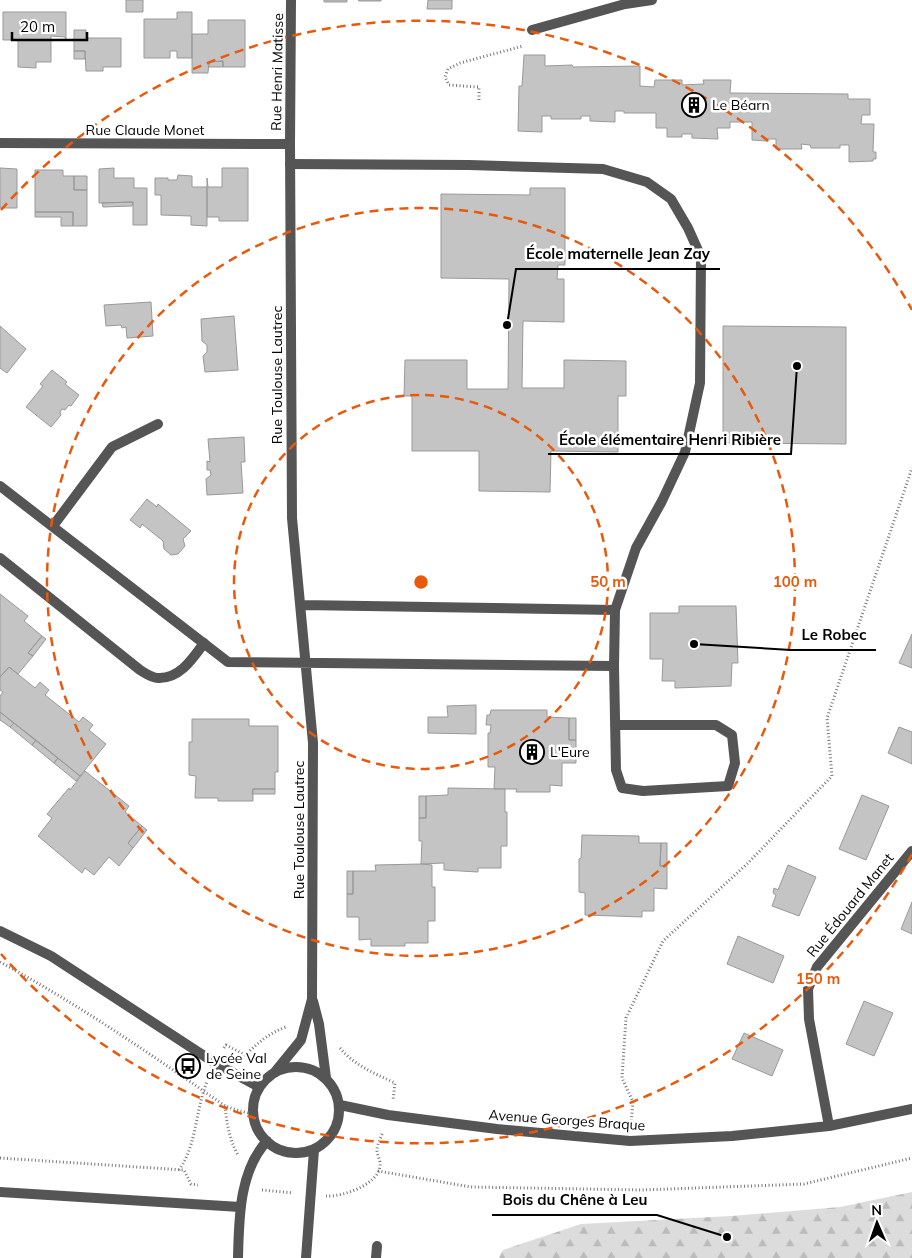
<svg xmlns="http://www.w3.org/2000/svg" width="912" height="1258" font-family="Mulish,sans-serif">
	<defs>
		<pattern id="forest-firs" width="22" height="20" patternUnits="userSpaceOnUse" patternTransform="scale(1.25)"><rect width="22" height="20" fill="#dcdcdc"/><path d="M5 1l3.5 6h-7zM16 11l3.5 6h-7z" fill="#bbb"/></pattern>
	</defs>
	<rect width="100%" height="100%" fill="#fff"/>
	<path fill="url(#forest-firs)" d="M912,1192v66h-413l4,-8 78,-26 150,-8 109,-9z"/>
	<path fill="#c4c4c4" stroke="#999" d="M126,0h17v12h-17z
		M324,0h23v2h-23z
		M358,0h23v1h-22z
		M428,0h24v9h-25z
		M3,12h63v29l-1,-4 -14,-1v26h-15v6l-18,-1v-27h-15z
		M177,12h15v46h-15v-7h-7v7h-26v-39h33z
		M208,20h37v47h-22v-6l-14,1 -1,11h-16v-39h16z
		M74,30h12v8h35v29h-18v4h-17l-1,-20h-11z
		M74,51h11v8h-11z
		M524,55h21v11l27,-1 1,2 67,-1v20l14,1 1,-7h27v5l22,-1 -1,-4h28l-1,13 118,1v5h22v16h-8l-1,9h13l-1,28h3v7h-3v2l-24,1v-17h-9v3h-29l-1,-3 -9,-1 1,5h-26v-10h-9v2l-15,-1v-18h-22v6h-13l1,11 -26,-1v-4h-10v3h-15v-9h-11v-15h-32v-2h-9v11l-25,-1v-5h-9v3h-30v-3h-9v16l-24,-1 1,-45h3z
		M223,61v6h-14v-5z
		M0,168l17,1v39h-17z
		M114,168v10h20v10h13v37h-14v-23l-34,1v-34z
		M222,168h26v53h-29v-4h-12v-39l1,9h14z
		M35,170h28v6h11v14h13v36h-14v-14h-38z
		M178,175l14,1v11h15v39l-16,-1v-9l-30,-1v-20h-6v-17h13v2h9z
		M74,176h13v14h-13z
		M530,188h35v77h-7l-1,14h7v43l-41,-1 -1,67h42v-28l62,1v35h-8v56l-67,-1 -1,41 -71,-1v-40h-67v-55h-8l1,-36h62v29h41l1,-110 -68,-1v-84l89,1z
		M133,202l-1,4 -29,1 -1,-4z
		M35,212h38v14h-12v-9h-26z
		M151,302l2,34 -26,2 -1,-11 -4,1 -1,-3 -15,1 -2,-21z
		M234,316l4,54 -33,2 -2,-16 4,-4v-7l-5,-4 -1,-22z
		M0,326l26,23 -19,24 -7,-5z
		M723,326l123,1v117l-123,-1z
		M52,370l15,12 -2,2 14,11 -8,11 -2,-1 -4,5 -3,-1 -2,3 1,3 -10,12 -25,-20 17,-21 -3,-2z
		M244,437l1,25h-4l2,31 -36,2 -1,-16 5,-4 -1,-5h-3v-9l3,1 -2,-23z
		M147,499l10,8 1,-3 33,27 -8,8 2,7 -7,8 -7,1 -7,-6 -1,-8 -21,-17 -2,4 -10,-8z
		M0,594l28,22 -4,5 18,15 -14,17 5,3 -15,18 -9,-7 -9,10z
		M679,606h57l2,57h-6l-1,23 -56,2v-7h-13l1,-22h-13v-46h29z
		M912,634v34l-13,-5z
		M42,636l4,3 -13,17 -5,-3z
		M9,667l26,21 5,-6 9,8 -4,5 34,27 4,-5 10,8 -4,5 17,14 -26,32 -80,-64v-16l3,-4 -3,-2v-13z
		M476,705v29l-48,-1v-16h20l-1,-11z
		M491,710h56v7l22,1v22h7v23h-14v23l-12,-1v7h-34l1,-3h-23l1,-22h-7v-34h2l1,-8h-5l1,-10h3z
		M0,712l14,11 -4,4 -10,-7z
		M569,718h7v22h-7z
		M192,719h57v7h29v46h-3v17h-22v12h-35v-3h-23l1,-22 -7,-1v-33h3z
		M14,723l22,17 -4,5 -22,-18z
		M899,727l13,5v32l-24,-11z
		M36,740l22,18 -4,5 -22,-18z
		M58,758l22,18 -4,5 -22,-18z
		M85,771l44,35 -4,6 17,14 -14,17 5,5 -14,18 -10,-9 -15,18 -9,-7 -3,5 -44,-37 14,-18 -5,-4 22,-26 1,2z
		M448,788l57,1v23h2v34h-6v22h-23v4l-34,-2v-7l-23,1 1,-23h-3v-23h7v-22l22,-1z
		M253,789h22v5h-23z
		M862,795l27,11 -23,54 -27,-11z
		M419,796h7v22h-7z
		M142,826l5,4 -14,18 -5,-5z
		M582,835l57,1v7h22l-1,23h7v23l-13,-1v23h-12v6l-57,-2v-22l-6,-1v-33l2,-1z
		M661,843h6v23h-7z
		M421,864l11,1v22h3v34h-7v22h-23v3h-34v-7l-12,1v-23h-12v-23h6v-23h23l-1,-6z
		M788,865l28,12 -17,39 -27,-10 4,-11 -3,-2 1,-5 4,2z
		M347,871h6v23h-6z
		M912,902v32l-11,-5z
		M738,936l46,20 -11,27 -46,-19z
		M864,1001l29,12 -19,43 -28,-12z
		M744,1033l39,17 -11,26 -40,-17z"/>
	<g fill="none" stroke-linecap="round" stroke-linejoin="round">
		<path stroke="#777" stroke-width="3" stroke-dasharray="1 2.5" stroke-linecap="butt" d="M479,100v-13l-30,-2 -4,-8 3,-8 12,-6 63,-17
			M0,962c78,42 152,93 225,144l15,5 13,3
			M224,1048l2,-3 19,10c13,-12 24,-22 41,-28
			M340,1048c15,18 34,25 55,35l-2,17
			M225,1106c2,18 4,33 13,49
			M631,1124l2,-22 -11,-24 4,-60 37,-77 85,-78 84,-87 -5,-58 85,-250
			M0,1158l184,12 7,14 7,1
			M179,1170c19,-27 16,-63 30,-93
			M378,1171l93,16 171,3 162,-6 108,-26
			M262,1190l31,3
			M326,1196c16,1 52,-11 54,-30 1,-5 -3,-11 -3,-16 0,-5 4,-13 6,-18"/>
		<path stroke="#555" stroke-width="10" d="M290,164l179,1 134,4 44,13 24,17 17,29 13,29 -1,126 -15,69 -23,49 -26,47 -21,62
			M0,558l140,112c5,3 12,8 18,8 22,1 35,-20 46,-35
			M0,931l51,25 164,107 44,24
			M376,1258l1,-12"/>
		<path stroke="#555" stroke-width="10" d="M532,30l93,-26 27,-4
			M0,143l290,1
			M0,486l228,176 386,4
			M53,526l59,-79 46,-23
			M301,605l314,5 -1,56 2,104 6,18 21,3 85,-5 7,-23 -3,-28 -16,-10h-101
			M313,1001l6,23 7,54
			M253 1110a43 43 0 1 1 86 0a43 43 0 1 1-86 0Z
			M275,1072l26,-32 11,-41 1,-256 -21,-225 -2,-374 1,-144
			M340,1105l48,10 109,14 133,12 102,-5 97,-10 83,-17
			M829,1126l-20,-107 -1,-30 9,-22 95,-116
			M0,1192l240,15
			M238,1258c1,-39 1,-87 29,-117
			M306,1258l8,-108"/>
	</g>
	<g fill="none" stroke="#e8590c" stroke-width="2.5" stroke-dasharray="9 6">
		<circle cx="421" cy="582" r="187"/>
		<circle cx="421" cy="582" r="374"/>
		<path d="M912 854A561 561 0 0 1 1 954M1 210A561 561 0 0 1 912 310"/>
	</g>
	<defs>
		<symbol id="building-ring" viewBox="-11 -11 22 22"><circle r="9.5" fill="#fff" stroke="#000" stroke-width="1.5"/><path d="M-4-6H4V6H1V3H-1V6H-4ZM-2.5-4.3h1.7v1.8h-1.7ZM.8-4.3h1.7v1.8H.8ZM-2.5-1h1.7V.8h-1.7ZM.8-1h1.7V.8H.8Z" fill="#000"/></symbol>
		<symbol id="bus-ring" viewBox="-11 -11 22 22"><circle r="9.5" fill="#fff" stroke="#000" stroke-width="1.5"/><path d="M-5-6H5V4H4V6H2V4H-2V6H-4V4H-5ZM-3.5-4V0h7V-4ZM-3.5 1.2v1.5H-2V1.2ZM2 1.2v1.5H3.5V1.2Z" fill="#000"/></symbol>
	</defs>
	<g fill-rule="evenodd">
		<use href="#building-ring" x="680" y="91" width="28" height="28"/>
		<use href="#building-ring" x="518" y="738" width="28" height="28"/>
		<use href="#bus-ring" x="174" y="1052" width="28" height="28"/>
	</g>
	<g text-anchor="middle" stroke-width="5" stroke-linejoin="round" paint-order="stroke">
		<g font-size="14" fill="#000" stroke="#fff">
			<text transform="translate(277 72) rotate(-89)" y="5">Rue Henri Matisse</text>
			<text x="145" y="135">Rue Claude Monet</text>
			<text transform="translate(277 375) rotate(-90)" y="5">Rue Toulouse Lautrec</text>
			<text transform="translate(299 830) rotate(-90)" y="5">Rue Toulouse Lautrec</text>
			<text transform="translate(850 905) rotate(-51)" y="5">Rue Édouard Manet</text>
			<text transform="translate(567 1120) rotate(4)" y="5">Avenue Georges Braque</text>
		</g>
		<g font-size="14" fill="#000" stroke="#fff" text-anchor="start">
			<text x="712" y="110">Le Béarn</text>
			<text x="550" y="757">L'Eure</text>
			<text x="206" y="1063">Lycée Val<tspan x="206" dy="16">de Seine</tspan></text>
		</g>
	</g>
	<circle cx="421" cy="582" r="8" fill="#e8590c" stroke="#fff" stroke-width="2.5"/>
	<g font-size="15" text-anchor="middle" font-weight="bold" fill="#e8590c" stroke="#fff" stroke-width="5" stroke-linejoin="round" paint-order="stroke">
		<text x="608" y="587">50 m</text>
		<text x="795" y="587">100 m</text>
		<text x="818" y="984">150 m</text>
	</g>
	<path fill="none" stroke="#000" stroke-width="2" d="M507 325L516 269H720M797 366L791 454H548M694 644L791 650H876M727 1237L657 1215H492"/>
	<g fill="#000" stroke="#fff" stroke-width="2">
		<circle cx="507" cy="325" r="5"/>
		<circle cx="797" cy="366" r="5"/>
		<circle cx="694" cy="644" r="5"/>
		<circle cx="727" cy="1237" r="5"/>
	</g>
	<g font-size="15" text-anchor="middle" font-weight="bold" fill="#000" stroke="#fff" stroke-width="5" stroke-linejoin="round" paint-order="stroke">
		<text x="618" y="259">École maternelle Jean Zay</text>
		<text x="670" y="445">École élémentaire Henri Ribière</text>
		<text x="834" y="640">Le Robec</text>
		<text x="575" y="1205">Bois du Chêne à Leu</text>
	</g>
	<g transform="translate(877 1223) rotate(358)" stroke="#ffffff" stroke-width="4" paint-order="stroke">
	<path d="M0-4L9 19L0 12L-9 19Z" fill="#000000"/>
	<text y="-8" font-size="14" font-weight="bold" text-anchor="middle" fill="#000000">N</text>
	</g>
	<path d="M12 32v8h75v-8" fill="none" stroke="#000000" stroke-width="2.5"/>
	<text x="20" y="32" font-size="15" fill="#000000" stroke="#ffffff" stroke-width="4" paint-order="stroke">20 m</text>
</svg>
